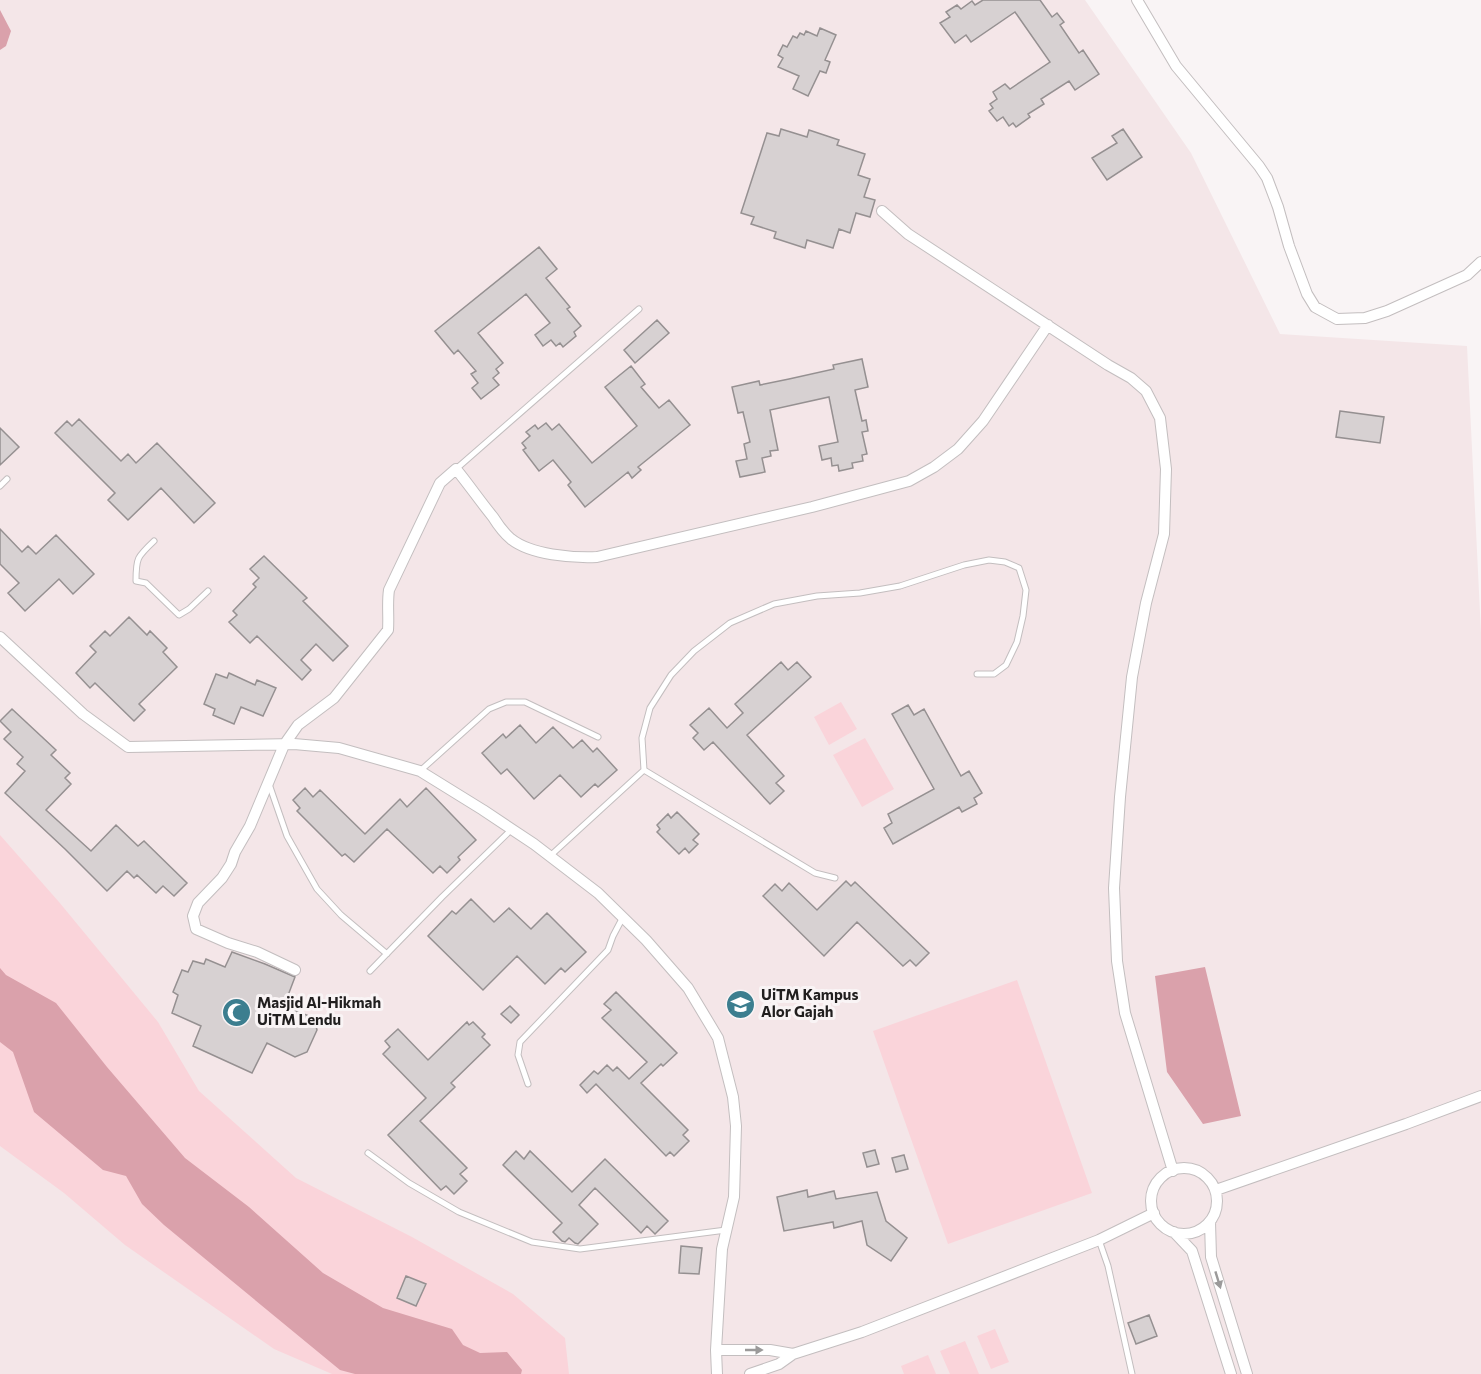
<svg xmlns="http://www.w3.org/2000/svg" width="1481" height="1374" font-family="Commissioner,sans-serif">
	<rect width="100%" height="100%" fill="#f9f4f5"/>
	<path fill="#f4e6e8" d="M0,0h1085l106,153 89,181 187,12 14,287v741h-1481z"/>
	<path fill="#fad4da" d="M841,702l16,27 -28,16 -15,-28z
		M865,738l29,51 -32,18 -29,-52z
		M0,835l59,67 99,120 41,69 97,87 116,59 101,57 52,44 4,36h-237l-58,-25 -149,-104 -61,-52 -64,-47z
		M1017,980l75,213 -144,51 -75,-213z
		M995,1329l14,33 -18,7 -14,-33z
		M965,1341l14,33h-29l-10,-23z
		M928,1355l8,19h-32l-3,-8z"/>
	<path fill="#daa1ab" d="M0,10l11,21 -5,15 -6,4z
		M1205,967l36,149 -38,8 -36,-52 -12,-96z
		M0,968l6,7 50,28 51,64 78,91 64,49 74,66 60,35 69,21 11,16 17,8 27,-1 15,18 -1,4h-166l-15,-4 -176,-145 -22,-21 -16,-28 -23,-6 -69,-58 -21,-60 -13,-10z"/>
	<path fill="#d7d1d2" stroke="#959091" stroke-width="1.5" d="M983,0h57l12,17 5,-4 7,9 -4,3 19,28 4,-3 16,24 -24,16 -6,-9 -28,18 3,5 -16,10 2,3 -14,10 -3,-4 -4,3 -6,-9 -6,4 -8,-10 4,-3 -3,-4 7,-5 -4,-7 12,-8 5,5 40,-27 -35,-50 -44,30 -5,-7 -11,8 -15,-20 10,-6 -4,-5 11,-7 4,4 11,-8 3,4z
		M820,28l16,7 -11,25 5,2 -4,11 -6,-2 -12,25 -15,-7 6,-13 -21,-9 5,-9 -5,-3 5,-10 4,2 6,-11 4,2 3,-5 4,2 2,-4 11,5z
		M781,129l26,8 2,-7 30,10 -2,5 28,9 -7,21 12,4 -6,18 11,3 -5,17 -14,-4 -6,20 -11,-4 -6,19 -26,-8 -2,8 -31,-10 2,-6 -25,-8 3,-7 -13,-4 26,-80 12,3z
		M1123,129l19,28 -35,23 -15,-22 25,-15 -5,-7z
		M539,247l18,22 -11,9 24,29 -3,2 14,17 -7,6 2,4 -13,11 -3,-4 -4,3 -5,-6 -8,6 -8,-11 15,-12 -24,-29 -48,39 25,30 -7,6 3,4 -6,5 6,7 -18,14 -9,-11 6,-5 -7,-9 5,-3 -18,-21 -4,4 -19,-23z
		M657,320l12,13 -34,30 -11,-13z
		M862,359l6,28 -13,3 7,31 4,-1 2,11 -6,1 5,22 -5,1 1,6 -11,2 1,5 -14,3 -1,-6 -6,1 -1,-8 -9,2 -3,-14 19,-4 -9,-45 -59,13 8,40 -8,1 1,5 -9,2 3,14 -25,5 -4,-16 11,-2 -3,-15 6,-2 -7,-30 -5,1 -6,-26 27,-6 1,4 29,-6 45,-10 -1,-4z
		M631,366l14,18 -4,3 18,21 10,-8 21,25 -52,42 3,3 -9,8 -4,-6 -43,35 -17,-22 3,-3 -18,-22 -14,11 -16,-21 3,-2 -4,-5 8,-7 -4,-4 9,-7 3,4 8,-6 6,7 7,-6 33,39 45,-37 -32,-39z
		M1340,411l44,6 -4,26 -44,-6z
		M79,419l42,42 7,-7 8,9 21,-20 58,60 -21,20 -33,-35 -33,32 -20,-20 7,-7 -60,-60 12,-12 5,5z
		M0,428l19,19 -19,18z
		M0,529l22,23 6,-6 8,8 20,-19 38,39 -21,20 -14,-15 -34,32 -17,-18 11,-10 -19,-19z
		M264,556l43,42 -4,3 45,45 -15,15 -17,-17 -15,16 10,10 -9,10 -45,-44 -7,7 -21,-21 8,-7 -4,-4 23,-24 -3,-3 6,-6 -9,-9z
		M129,617l18,18 3,-4 17,17 -4,4 14,15 -38,37 6,6 -11,11 -39,-38 -5,5 -14,-15 20,-21 -6,-6 15,-15 5,5z
		M781,662l7,8 9,-8 14,15 -64,58 37,41 -8,7 8,8 -14,13 -57,-62 -9,8 -11,-12 5,-5 -8,-8 19,-17 18,20 16,-15 -8,-9z
		M229,673l26,12 2,-5 19,8 -13,28 -22,-9 -7,17 -21,-9 2,-6 -11,-5 12,-30 11,4z
		M908,705l6,10 10,-6 37,67 8,-5 13,22 -8,5 3,6 -15,8 -3,-5 -66,37 -9,-16 8,-5 -4,-9 46,-25 -42,-75z
		M12,709l44,41 -5,5 19,18 -5,5 6,6 -25,26 45,41 25,-26 22,21 6,-5 43,42 -13,13 -11,-10 -7,7 -19,-18 -3,3 -7,-7 -20,20 -42,-42 -60,-56 20,-22 -8,-7 6,-7 -19,-18 7,-7 -11,-11z
		M520,725l16,18 17,-16 20,21 9,-8 11,12 4,-4 20,22 -19,17 -3,-3 -14,13 -21,-22 -26,24 -27,-30 -6,5 -19,-21 21,-19 3,4z
		M305,788l8,9 7,-7 45,44 35,-35 7,8 19,-19 50,52 -18,17 2,3 -13,13 -7,-7 -7,7 -46,-44 -33,33 -9,-8 -3,2 -45,-45 3,-3 -7,-8z
		M677,812l22,22 -6,6 5,4 -9,9 -4,-5 -6,6 -22,-22 3,-3 -3,-4 11,-11 3,4z
		M846,881l5,5 4,-4 74,71 -13,13 -6,-6 -7,6 -46,-44 -33,34 -61,-60 12,-12 7,7 7,-8 28,27z
		M471,899l23,23 15,-14 22,21 16,-16 39,39 -21,20 -4,-4 -16,16 -28,-28 -34,34 -55,-54 24,-25 4,3z
		M232,952l33,12 30,13 -11,29 30,12 3,12 -10,22 -12,5 -28,-14 -15,30 -59,-27 8,-20 -29,-13 6,-18 -5,-3 9,-22 6,2 5,-11 11,3 2,-5 19,8z
		M616,992l61,61 -14,13 -2,-2 -20,19 47,47 -5,5 6,6 -15,15 -4,-4 -4,4 -70,-72 -9,9 -7,-8 14,-14 4,3 9,-9 6,6 4,-4 12,12 18,-17 -45,-44 9,-8 -7,-6z
		M510,1006l9,9 -8,8 -10,-9z
		M467,1022l2,3 4,-3 12,12 -3,3 8,8 -39,38 4,4 -35,34 47,47 -7,6 7,7 -13,13 -8,-8 -5,4 -53,-55 38,-37 -43,-44 7,-7 -5,-6 13,-12 30,31z
		M875,1150l4,14 -12,3 -4,-14z
		M516,1151l8,8 6,-8 42,41 33,-33 63,62 -13,13 -8,-8 -6,7 -46,-45 -16,17 19,19 -20,20 -3,-1 -6,-5 -4,4 -3,-1 -9,-9 9,-9 -59,-58z
		M904,1155l4,14 -12,3 -4,-14z
		M807,1190l1,7 26,-6 2,8 41,-7 9,29 21,17 -16,23 -24,-16 -5,-24 -28,7 -1,-6 -49,9 -7,-34z
		M681,1246l21,2 -3,26 -20,-1z
		M406,1276l20,8 -10,22 -19,-8z
		M1149,1315l8,21 -21,8 -8,-21z"/>
	<g fill="none" stroke-linecap="round" stroke-linejoin="round">
		<defs>
			<path id="lane" d="M456,469l183,-160
				M0,486l7,-7
				M154,541c-17,16 -18,17 -18,40l10,2 33,32 10,-6 19,-18
				M644,770l-2,-32 8,-30 21,-33 23,-24 36,-28 44,-19 43,-8 43,-3 40,-7 64,-21 25,-5 16,2 14,6 7,22 -3,26 -6,26 -11,23 -12,9h-17
				M644,770l171,103 20,5
				M420,771l69,-62 17,-7h19l73,35
				M269,784l18,52 30,53 24,26 46,39
				M550,856l94,-86
				M370,971l72,-74 70,-68
				M528,1084l-10,-29 2,-13 88,-92 5,-14 10,-19
				M368,1153l41,30 50,29 73,30 48,7 146,-19
				M1099,1240l9,26 24,108"/>
			<path id="street" d="M1137,0l39,66 83,100 8,12 11,29 11,39 18,48 8,13 22,12 28,-1 22,-7 80,-36 14,-13
				M882,211l26,23 200,131 23,13 15,13 14,27 6,51 -2,65 -18,69 -14,74 -12,120 -6,91 3,73 8,52 48,158
				M0,637l83,77 45,33 166,-3 45,4 81,23 63,39 51,34 64,49 48,47 42,48 30,50 15,59 3,29 -2,71 -12,52 -6,101 1,24
				M295,970l-38,-18 -29,-9 -32,-14 -3,-13 5,-13 24,-25 9,-14 4,-12 15,-26 34,-81 14,-20 36,-27 54,-68c1,-14 -1,-27 1,-40l51,-107 16,-14c13,16 24,32 37,48 5,8 11,16 18,22 20,16 61,19 86,18l215,-50 97,-26 25,-14 24,-18 25,-28 65,-96
				M1151 1201a33 33 0 1 1 66 0a33 33 0 1 1-66 0Z
				M1216,1190l190,-66 75,-28
				M1210,1222l1,35 36,117
				M1174,1232l18,19 39,123
				M716,1350h54l23,4
				M750,1374l29,-10 14,-10 69,-22 237,-92 55,-27"/>
		</defs>
		<use href="#lane" stroke="#c3bebf" stroke-width="7"/>
		<use href="#street" stroke="#c3bebf" stroke-width="12"/>
		<use href="#lane" stroke="#fff" stroke-width="5"/>
		<use href="#street" stroke="#fff" stroke-width="10"/>
	</g>
	<defs><path id="oneway-solid" d="M-6-.8H1V-3.2L6.5 0L1 3.2V.8H-6Z" transform="scale(1.5)"/></defs>
	<g fill="#9b9a9a">
		<use href="#oneway-solid" transform="translate(1218 1280) rotate(73)"/>
		<use href="#oneway-solid" transform="translate(754 1350)"/>
	</g>
	<defs>
		<symbol id="university-disc" viewBox="-11 -11 22 22"><circle r="9.5" fill="#3c7e8f" stroke="#f9f4f5"/><path d="M0-5L7-2L0 1L-7-2ZM-4 1L0 2.5L4 1V4Q0 6-4 4Z" fill="#fff"/></symbol>
		<symbol id="mosque-disc" viewBox="-11 -11 22 22"><circle r="9.5" fill="#3c7e8f" stroke="#f9f4f5"/><path d="M3.5-4.9A6 6 0 1 0 3.5 4.9A5 5 0 1 1 3.5-4.9Z" fill="#fff"/></symbol>
	</defs>
	<g fill-rule="evenodd">
		<use href="#university-disc" x="724" y="988" width="33" height="33"/>
		<use href="#mosque-disc" x="220" y="996" width="33" height="33"/>
	</g>
	<g text-anchor="middle" stroke-width="6" stroke-linejoin="round" paint-order="stroke">
		<g font-size="15" font-weight="bold" fill="#211f1f" stroke="#f9f4f5" text-anchor="start">
			<text x="761" y="1000">UiTM Kampus<tspan x="761" dy="17">Alor Gajah</tspan></text>
			<text x="257" y="1008">Masjid Al-Hikmah<tspan x="257" dy="17">UiTM Lendu</tspan></text>
		</g>
	</g>
</svg>
